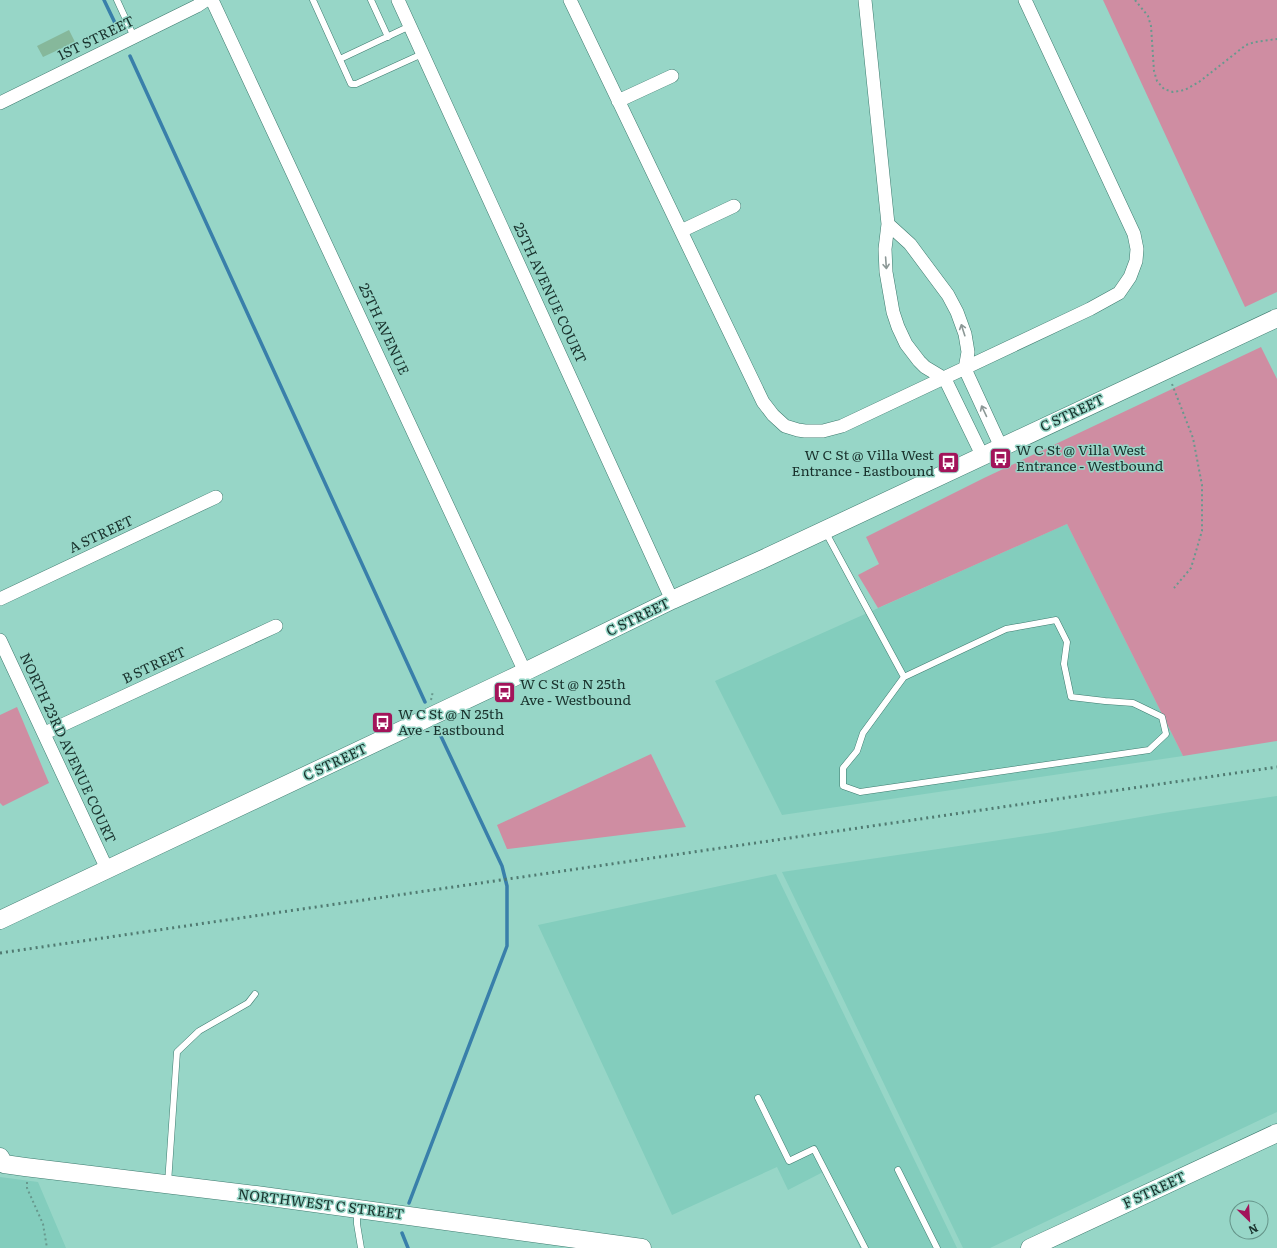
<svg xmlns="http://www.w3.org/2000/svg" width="1277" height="1248" font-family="Literata,serif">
	<rect width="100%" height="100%" fill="#97d6c7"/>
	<path fill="#83cdbd" d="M1067,524l116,232 -401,59 -67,-134z
		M1277,796v316l-287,136h-27l-181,-376 265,-39 117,-20z
		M776,874l181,374h-97l-37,-76 -35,18 -11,-23 -105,48 -134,-290z
		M0,1177l38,5 28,66h-66z"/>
	<path fill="#cf8da2" d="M1103,0h174v292l-32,15z
		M1261,347l16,32v362l-94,15 -116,-232 -189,84 -20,-33 21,-11 -13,-27 118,-59z
		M17,707l32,76 -46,23 -3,-3v-88z
		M651,754l35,73 -179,22 -10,-24z"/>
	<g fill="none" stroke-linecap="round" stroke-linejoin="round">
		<path stroke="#397faa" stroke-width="3.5" d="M104,0l11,23
			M130,56l295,646
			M409,1203l98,-257v-60l-5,-20 -64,-136
			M402,1233l6,15"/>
	</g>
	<path fill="#86b89b" d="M69,30l6,12 -32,15 -6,-11z"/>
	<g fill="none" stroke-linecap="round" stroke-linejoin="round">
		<defs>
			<path id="lane" d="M117,0l17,37
				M313,0l38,84h5l66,-30
				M371,0l17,37
				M340,59l70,-33
				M825,531l79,146
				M1056,620l11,22 -3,22 7,33 34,4 28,2 29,14 4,17 -17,16 -289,42 -17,-6v-18l14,-17 6,-18 41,-56 102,-48z
				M758,1098l31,63 25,-12 51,99
				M898,1170l39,78
				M168,1183l9,-131 22,-21 49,-28 7,-9
				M357,1210v14l4,24"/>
			<path id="street" d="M212,0l313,672
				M398,0l274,600
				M570,0l193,402 10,13 12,11 13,4 7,1h18l19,-5 248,-117 29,-16 11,-16 6,-16 1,-12 -3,-15 -109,-234
				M865,0l23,224 -3,25 1,23 7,40 5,15 8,17 13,17 6,6 20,12 37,76
				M618,101l54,-25
				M0,103l197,-97 9,-6
				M888,224l22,20 38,51 9,17 8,22 3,18 -3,17 36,78
				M681,231l53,-25
				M0,599l216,-102
				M0,640l107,229
				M45,733l231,-107"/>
			<path id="secondary" d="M0,920l508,-240 164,-80 89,-40 516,-242
				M0,1157l4,7 21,3 231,28 386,53
				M1030,1248l247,-115"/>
		</defs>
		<use href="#lane" stroke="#3e7b6f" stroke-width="7"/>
		<use href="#street" stroke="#3e7b6f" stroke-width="14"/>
		<use href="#secondary" stroke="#3e7b6f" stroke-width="19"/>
		<path stroke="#68998e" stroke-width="2" stroke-dasharray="2 3" stroke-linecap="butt" d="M1135,0l13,16 3,10 3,45 3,10 7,8 9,3 12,-2 14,-8 47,-37 9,-3 22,-3
			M1172,384l21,54 9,47v46l-11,37 -17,20
			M431,700l2,-9
			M27,1182v6l16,36 4,24"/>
		<use href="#lane" stroke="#fff" stroke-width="6"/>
		<use href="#street" stroke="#fff" stroke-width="13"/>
		<use href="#secondary" stroke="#fff" stroke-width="18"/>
		<path stroke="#507a71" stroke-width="3" stroke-dasharray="2 4" stroke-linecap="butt" d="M0,953l1277,-186"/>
	</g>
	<defs><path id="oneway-shaft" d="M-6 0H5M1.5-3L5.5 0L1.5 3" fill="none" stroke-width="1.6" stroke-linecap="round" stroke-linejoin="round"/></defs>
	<g stroke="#8c9896">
		<use href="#oneway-shaft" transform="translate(886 263) rotate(86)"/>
		<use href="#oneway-shaft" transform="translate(963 330) rotate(-108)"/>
		<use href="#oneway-shaft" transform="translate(984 411) rotate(-115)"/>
	</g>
	<defs>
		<symbol id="bus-square" viewBox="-11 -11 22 22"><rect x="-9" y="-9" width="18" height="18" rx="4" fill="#a2145a" stroke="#97d6c7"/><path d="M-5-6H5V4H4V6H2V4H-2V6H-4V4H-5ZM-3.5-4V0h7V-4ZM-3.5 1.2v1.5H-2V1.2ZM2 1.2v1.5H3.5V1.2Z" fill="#fff"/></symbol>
	</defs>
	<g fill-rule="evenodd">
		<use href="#bus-square" x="988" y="446" width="25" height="25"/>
		<use href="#bus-square" x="936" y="450" width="25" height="25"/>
		<use href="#bus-square" x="492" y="680" width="25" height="25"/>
		<use href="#bus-square" x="370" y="710" width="25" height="25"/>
	</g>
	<g text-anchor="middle" stroke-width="3" stroke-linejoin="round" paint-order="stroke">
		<g font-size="14" fill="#19322d" stroke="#97d6c7">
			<text transform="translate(96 38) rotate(-26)" y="5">1ST STREET</text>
			<text transform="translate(550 293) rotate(65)" y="5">25TH AVENUE COURT</text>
			<text transform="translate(384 329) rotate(65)" y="5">25TH AVENUE</text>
			<text transform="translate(1072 413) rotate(-25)" y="5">C STREET</text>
			<text transform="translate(101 534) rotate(-25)" y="5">A STREET</text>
			<text transform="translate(638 617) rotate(-26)" y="5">C STREET</text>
			<text transform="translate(154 665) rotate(-25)" y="5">B STREET</text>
			<text transform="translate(68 748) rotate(65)" y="5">NORTH 23RD AVENUE COURT</text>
			<text transform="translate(335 762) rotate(-25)" y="5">C STREET</text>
			<text transform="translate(1154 1190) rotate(-25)" y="5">F STREET</text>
			<text transform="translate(321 1204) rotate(7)" y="5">NORTHWEST C STREET</text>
		</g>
		<g font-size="14" fill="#19322d" stroke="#97d6c7" text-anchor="start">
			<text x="1016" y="455">W C St @ Villa West<tspan x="1016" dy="16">Entrance - Westbound</tspan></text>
			<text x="934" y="460" text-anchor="end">W C St @ Villa West<tspan x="934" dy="16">Entrance - Eastbound</tspan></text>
			<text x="520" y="689">W C St @ N 25th<tspan x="520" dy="16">Ave - Westbound</tspan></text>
			<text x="398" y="719">W C St @ N 25th<tspan x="398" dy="16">Ave - Eastbound</tspan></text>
		</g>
	</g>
	<g transform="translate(1249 1220) rotate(155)"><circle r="19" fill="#97d6c7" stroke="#659489"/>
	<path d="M0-3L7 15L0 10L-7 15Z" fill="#a2145a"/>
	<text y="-6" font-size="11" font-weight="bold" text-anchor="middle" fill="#19322d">N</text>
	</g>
</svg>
